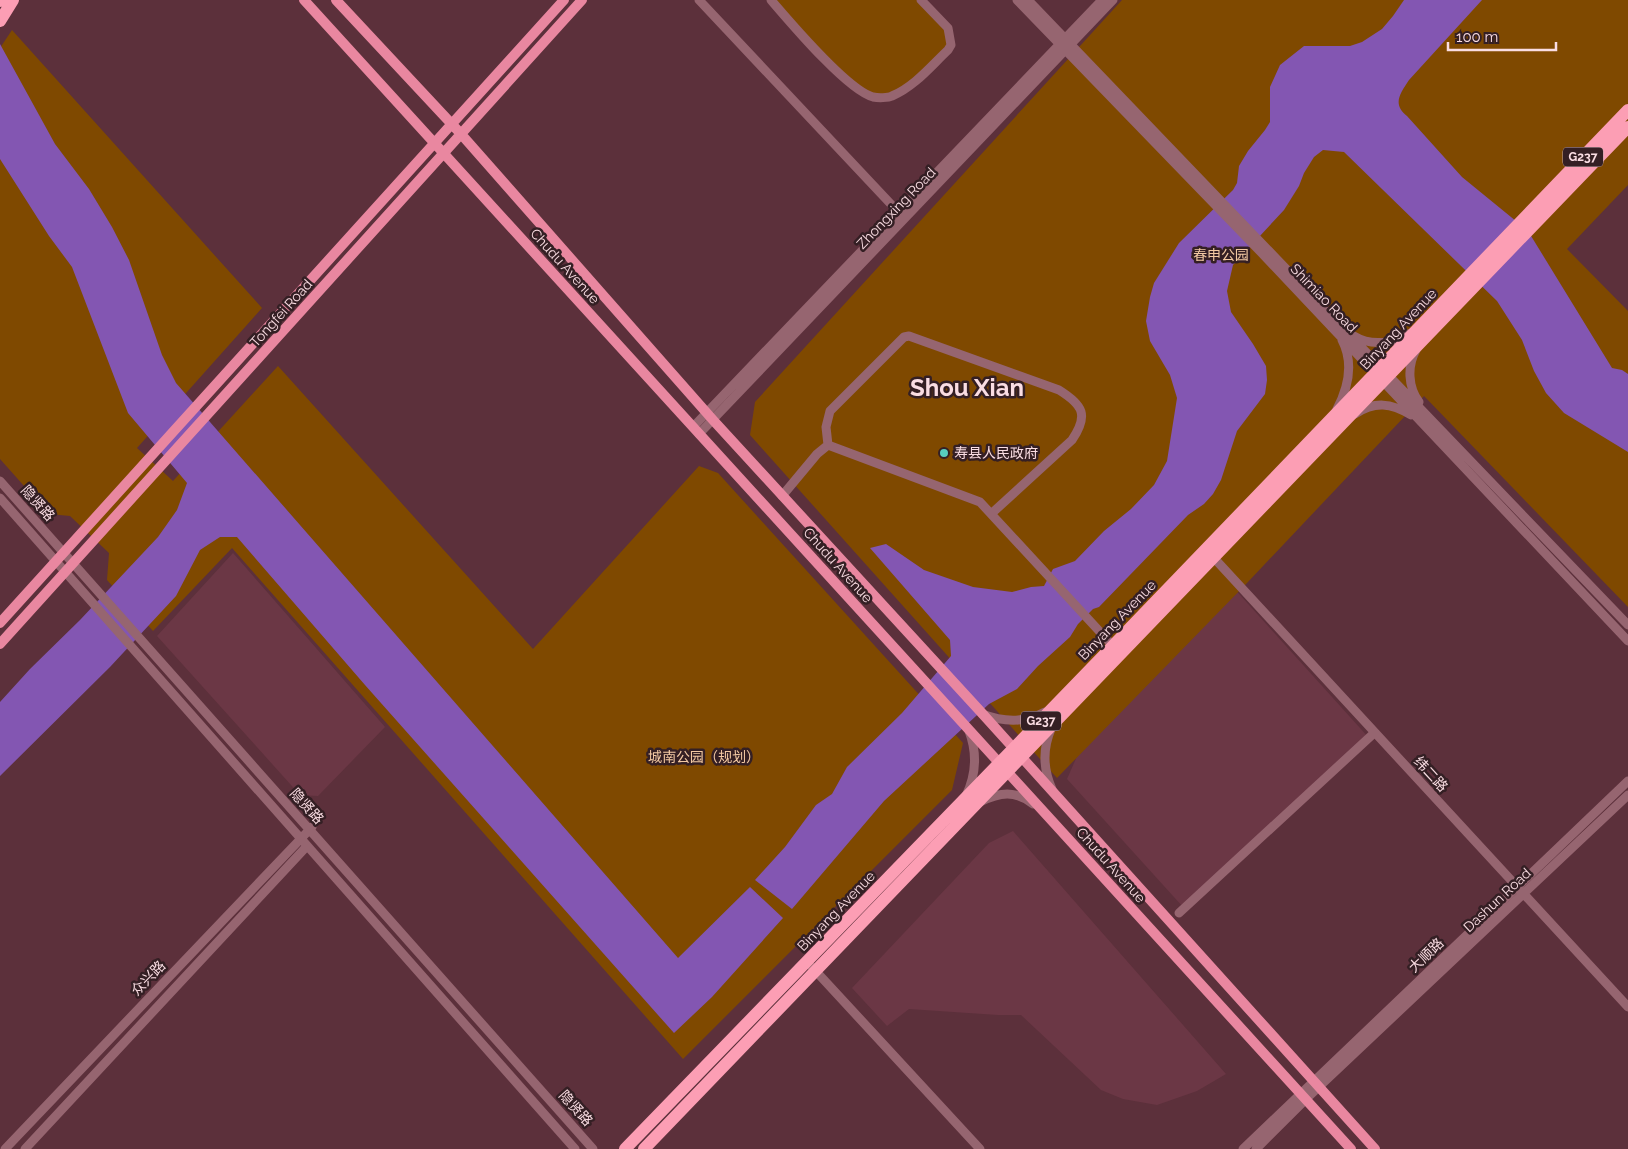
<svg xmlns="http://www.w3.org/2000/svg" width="1628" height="1149" font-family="Raleway,'Noto Sans SC',sans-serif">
	<rect width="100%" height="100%" fill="#5c303b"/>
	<path fill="#6b3745" d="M233,553l152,174 -67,69 -18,-1 -143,-159z
		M1232,586l137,152 -186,169 -116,-128 18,-41z
		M1013,831l213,243 -29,17 -40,14 -34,-6 -22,-9 -80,-75h-23l-89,-6 -22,17 -35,-38 137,-145z"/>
	<path fill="#7f4900" d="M773,0h146l26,29 4,14c-12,12 -45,50 -61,52 -4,1 -11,0 -15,-1 -26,-7 -81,-72 -100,-94z
		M1122,0h506v185l-61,64 61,62v296l-204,-211 -177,187 -190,195 -307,-343 5,-33z
		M12,30l250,278 -125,140 36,33 105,-115 255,283 166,-183 19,7 245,270 -11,47 -269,269 -451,-511 -79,83 -46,-51 2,-27 -39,-37 -21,-2 -49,-55v-411z"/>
	<path fill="#8356b2" d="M1404,0h78l-73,80c-9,14 -17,24 -2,36l55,61 66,54 84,137 10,2 6,4v78l-64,-39 -18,-20 -12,-22 -12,-31 -25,-39 -153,-149 -21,-2 -9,7 -10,16 -5,13 -15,24 -51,55 -6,26 4,21 22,32 13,22 1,14 -2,14 -28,37 -16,49 -8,14 -9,10 -16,11 -89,92 -6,2 -15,15 -8,13 -32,29 -21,23 -28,15 -105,97 -92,108 -37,-29 30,-33 31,-42 16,-11 15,-27 55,-54 49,-57 -1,-16 -80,-92 16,-4 38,26 49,17 39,5 19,-5 13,-1 9,-17 22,-8 29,-30 27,-22 23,-24 13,-24 10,-63 -7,-23 -20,-34 -4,-20 4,-24 4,-14 25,-40 54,-53 4,-7 2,-17 9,-15 17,-21 5,-8v-35l10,-22 24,-19h46l12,-4 20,-13 11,-13z
		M0,44l55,100 34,45 23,38 17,33 33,95 14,28 502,575 72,-71 33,31 -71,79 -38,36 -309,-348 -128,-148h-17l-20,13 -24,46 -66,71 -110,109v-74l30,-33 50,-49 78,-83 19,-27 10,-27 -59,-70 -56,-146 -23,-31 -49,-77z"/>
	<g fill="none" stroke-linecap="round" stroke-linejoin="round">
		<path stroke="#966570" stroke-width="9" d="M699,0l204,217
			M771,0c19,22 76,90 102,97 5,1 15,1 19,-1 22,-9 39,-30 56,-46l3,-5 -3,-17 -27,-28
			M1017,0l241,249 370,392
			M1028,0l600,625
			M1354,336c18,11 40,7 57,-3
			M1416,350c-9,16 -8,37 3,52
			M1337,409c11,-21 17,-46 5,-69
			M1355,414c20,-13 36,-11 56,1
			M693,427l409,-427
			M699,434l414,-434
			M828,445l-2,-18 4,-16 74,-74 5,-1 150,54c24,15 30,25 13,50l-81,74
			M0,481l593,668
			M782,496l35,-42 11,-9 152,57 133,144
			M0,498l575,651
			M1214,558l414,449
			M982,714c21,8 43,9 63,-2
			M1051,729c-8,19 -8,40 1,60
			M966,796c10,-21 11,-44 3,-65
			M980,802c20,-10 35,-12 53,2
			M1179,913l193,-178
			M812,967l168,182
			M5,1149l307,-322
			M25,1149l282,-303
			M1243,1149l385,-368
			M1256,1149l50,-50 322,-304"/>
		<path stroke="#e987a0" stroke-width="10" d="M304,0l1047,1149
			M336,0l125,134 252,286 267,291 395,438
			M0,623l564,-623
			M0,644l582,-644"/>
		<path stroke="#fc9eb4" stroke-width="12" d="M0,1l1,-1
			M0,21l13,-21
			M625,1149c336,-345 670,-691 1003,-1039
			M644,1149l984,-1022"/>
	</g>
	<circle fill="#58cec0" stroke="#341f24" stroke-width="2" cx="944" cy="453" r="5"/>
	<g text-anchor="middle" stroke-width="5" stroke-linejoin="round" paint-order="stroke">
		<g fill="#341f24" stroke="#bfa4aa" stroke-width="1">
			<rect x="1563" y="147.5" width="40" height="19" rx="4"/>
			<rect x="1021" y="711.5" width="40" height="19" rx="4"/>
		</g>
		<g font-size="12" font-weight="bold" fill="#fadde3">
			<text x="1583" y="161">G237</text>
			<text x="1041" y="725">G237</text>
		</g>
		<g font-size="14" fill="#fadde3" stroke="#341f24">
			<text transform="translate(896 208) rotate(-46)" y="5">Zhongxing Road</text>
			<text transform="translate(565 266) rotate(48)" y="5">Chudu Avenue</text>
			<text transform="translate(1324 298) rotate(46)" y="5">Shimiao Road</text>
			<text transform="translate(281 313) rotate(-48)" y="5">Tongfei Road</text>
			<text transform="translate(1398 329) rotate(-47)" y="5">Binyang Avenue</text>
			<text transform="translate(38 503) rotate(48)" y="5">隐贤路</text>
			<text transform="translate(838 565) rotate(48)" y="5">Chudu Avenue</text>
			<text transform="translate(1117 620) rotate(-46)" y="5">Binyang Avenue</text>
			<text transform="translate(1431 774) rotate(47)" y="5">纬二路</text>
			<text transform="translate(307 806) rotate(48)" y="5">隐贤路</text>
			<text transform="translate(1111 865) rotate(48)" y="5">Chudu Avenue</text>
			<text transform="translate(1497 900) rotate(-43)" y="5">Dashun Road</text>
			<text transform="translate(836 911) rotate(-46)" y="5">Binyang Avenue</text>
			<text transform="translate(1426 955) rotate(-44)" y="5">大顺路</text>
			<text transform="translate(148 978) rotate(-46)" y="5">众兴路</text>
			<text transform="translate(576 1108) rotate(48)" y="5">隐贤路</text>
		</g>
		<g font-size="14" fill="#f3c9a3" stroke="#341f24">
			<text x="1221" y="260">春申公园</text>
			<text x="704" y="762">城南公园（规划）</text>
		</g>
		<g font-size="14" fill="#fadde3" stroke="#341f24" text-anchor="start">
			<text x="954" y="458">寿县人民政府</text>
		</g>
		<g font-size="24" font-weight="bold" fill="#fadde3" stroke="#341f24">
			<text x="967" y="396">Shou Xian</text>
		</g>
	</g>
	<path d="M1448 42v8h108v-8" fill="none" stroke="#fadde3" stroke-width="2.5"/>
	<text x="1456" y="42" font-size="15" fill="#fadde3" stroke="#341f24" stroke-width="4" paint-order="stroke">100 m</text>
</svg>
